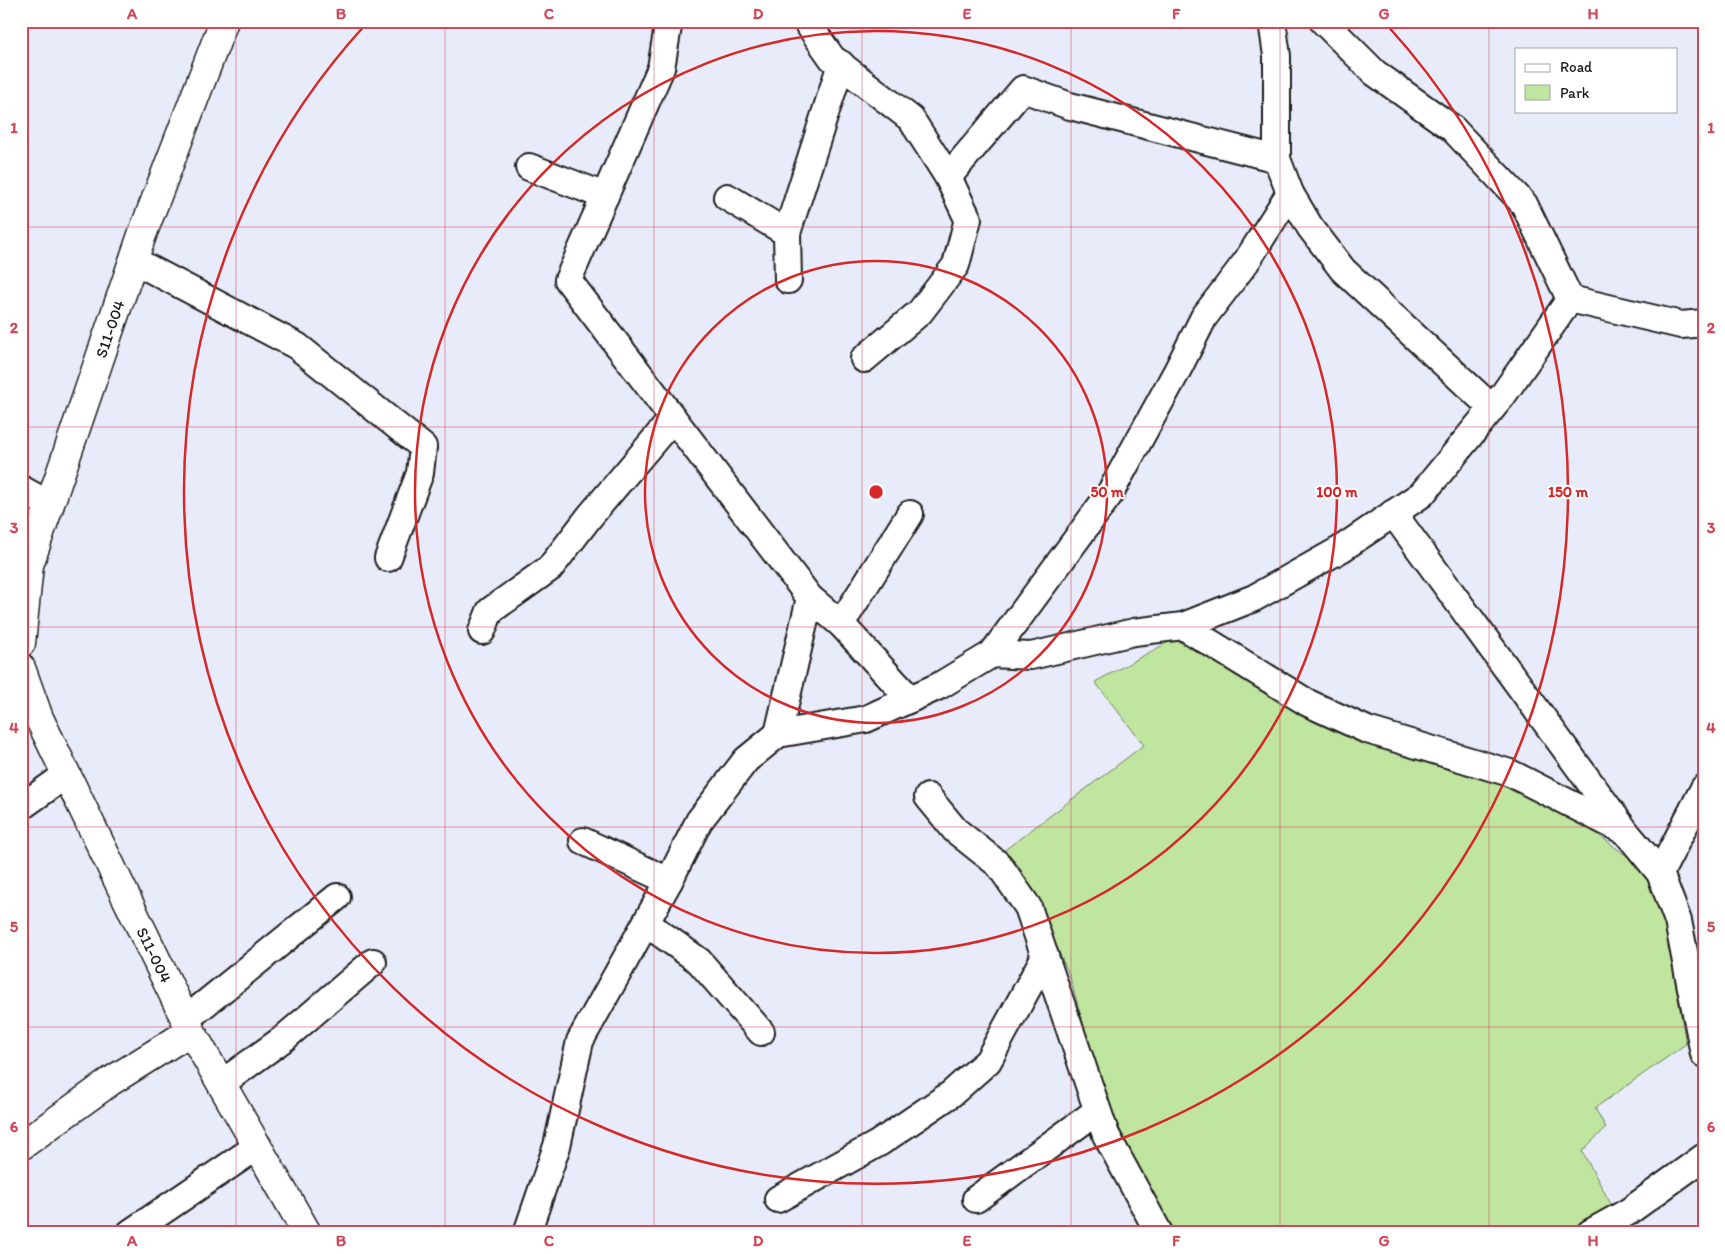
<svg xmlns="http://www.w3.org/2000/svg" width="1725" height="1254" font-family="Itim,sans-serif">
	<rect width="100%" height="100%" fill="#e8ecfa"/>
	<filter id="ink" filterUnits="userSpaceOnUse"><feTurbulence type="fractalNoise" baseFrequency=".02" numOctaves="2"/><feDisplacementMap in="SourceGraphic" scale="10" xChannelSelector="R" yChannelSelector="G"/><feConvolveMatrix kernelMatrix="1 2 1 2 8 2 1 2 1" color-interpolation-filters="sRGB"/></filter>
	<g filter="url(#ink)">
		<path fill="#c0e59f" stroke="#6e805e" d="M1174,639L1339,733L1498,782L1566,811L1627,856L1660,895L1686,1044L1595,1108L1606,1128L1582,1151L1612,1206L1575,1233H1175L1140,1174L1101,1087L1069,974L1019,866L1002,852L1144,745L1095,682Z"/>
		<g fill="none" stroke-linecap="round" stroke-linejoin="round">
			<g stroke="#1c1c1c" stroke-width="30">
				<g id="street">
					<path d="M669,21L661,68L568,280L810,598L778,734"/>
					<path d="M806,21L832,58L911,119L948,177L968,219L956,265L920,312L864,359"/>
					<path d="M1272,21L1277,56V159L1290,193L1310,227L1343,270L1492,408"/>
					<path d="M1323,21L1375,73L1452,128L1524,204L1570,299"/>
					<path d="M529,167L605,196"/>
					<path d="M948,177L1023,89L1070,106L1277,159"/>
					<path d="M727,197L787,233"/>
					<path d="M133,260L297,346L423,447L420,473L388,558"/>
					<path d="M788,280L787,233L841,64"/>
					<path d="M1570,299L1681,325L1704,323"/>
					<path d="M21,489L50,505"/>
					<path d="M1393,513L1626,832L1660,873L1678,921L1704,1054"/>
					<path d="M810,598L841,624L910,699"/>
					<path d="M841,624L910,514"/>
					<path d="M1183,626L1308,703L1367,730L1510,773L1622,830"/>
					<path d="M482,631L490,611L550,568L590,516L673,418"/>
					<path d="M992,654L1109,495L1177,371L1204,317L1246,262L1290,193"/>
					<path d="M928,797L955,830L999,865L1028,907L1106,1135L1159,1233"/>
					<path d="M21,807L66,775"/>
					<path d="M583,841L669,881"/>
					<path d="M1660,873L1704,788"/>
					<path d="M646,923L699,961L761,1032"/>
					<path d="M185,1020L337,897"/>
					<path d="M222,1083L283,1039L373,962"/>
					<path d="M778,1199L879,1143L951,1094L988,1061L1045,956"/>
					<path d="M976,1199L1097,1111"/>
					<path d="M130,1233L258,1146"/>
					<path d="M527,1233L557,1146L580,1041L669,881L699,821L746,760L778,734L866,719L939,686L992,654L1031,656L1134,632L1183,626L1254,598L1341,549L1422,494L1503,395L1570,299"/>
					<path d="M1590,1233L1628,1212L1704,1157"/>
				</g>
			</g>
			<g stroke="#1c1c1c" stroke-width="31">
				<g id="secondary">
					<path d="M21,643L29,565L142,235L224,21"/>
					<path d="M21,668L39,718L191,1031L307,1233"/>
					<path d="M21,1146L111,1081L191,1031"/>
				</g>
			</g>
			<use href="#street" stroke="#fff" stroke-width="26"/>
			<use href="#secondary" stroke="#fff" stroke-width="28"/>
		</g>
	</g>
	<path fill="none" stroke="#d1495b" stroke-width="1" stroke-opacity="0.55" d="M236,21V1233M445,21V1233M654,21V1233M862,21V1233M1071,21V1233M1280,21V1233M1489,21V1233M21,227H1704M21,427H1704M21,627H1704M21,827H1704M21,1027H1704"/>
	<g fill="none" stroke="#d62828" stroke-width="2.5">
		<circle cx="876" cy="492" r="231"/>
		<circle cx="876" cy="492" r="461"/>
		<path d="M1386 24A692 692 0 1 1 366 24"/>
	</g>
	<g text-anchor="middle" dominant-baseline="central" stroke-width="4" stroke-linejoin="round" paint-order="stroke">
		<g font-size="16" fill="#1c1c1c" stroke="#fff">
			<text transform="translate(110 329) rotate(-71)">S11-004</text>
			<text transform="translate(154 955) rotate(64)">S11-004</text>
		</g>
	</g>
	<circle cx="876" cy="492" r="8" fill="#d62828" stroke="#fff" stroke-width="2.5"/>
	<g font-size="15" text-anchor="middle" font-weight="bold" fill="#d62828" stroke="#fff" stroke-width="4" stroke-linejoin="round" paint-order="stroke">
		<text x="1107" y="497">50 m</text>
		<text x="1337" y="497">100 m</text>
		<text x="1568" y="497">150 m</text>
	</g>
	<rect width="1725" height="1254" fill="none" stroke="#fff" stroke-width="55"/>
	<rect x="1515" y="48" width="162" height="65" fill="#ffffff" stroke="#a4a4a4"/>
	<rect x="1525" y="64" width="25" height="8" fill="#ffffff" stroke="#a4a4a4"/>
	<text x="1560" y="72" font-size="15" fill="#1c1c1c">Road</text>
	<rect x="1525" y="85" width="25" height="15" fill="#c0e59f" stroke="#a4a4a4"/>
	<text x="1560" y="98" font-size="15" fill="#1c1c1c">Park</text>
	<rect x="28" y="28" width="1670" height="1198" fill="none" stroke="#d1495b" stroke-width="2"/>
	<g font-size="16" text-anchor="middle" font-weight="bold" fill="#d1495b">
		<text x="132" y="19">A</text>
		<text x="341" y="19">B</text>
		<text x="549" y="19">C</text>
		<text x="758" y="19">D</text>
		<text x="967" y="19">E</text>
		<text x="1176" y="19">F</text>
		<text x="1384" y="19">G</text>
		<text x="1593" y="19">H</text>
		<text x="14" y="133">1</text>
		<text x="1711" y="133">1</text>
		<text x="14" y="333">2</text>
		<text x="1711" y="333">2</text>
		<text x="14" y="533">3</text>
		<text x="1711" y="533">3</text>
		<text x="14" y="733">4</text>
		<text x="1711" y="733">4</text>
		<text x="14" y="932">5</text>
		<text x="1711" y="932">5</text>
		<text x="14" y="1132">6</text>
		<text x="1711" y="1132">6</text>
		<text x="132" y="1246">A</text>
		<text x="341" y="1246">B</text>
		<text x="549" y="1246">C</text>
		<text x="758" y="1246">D</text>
		<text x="967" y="1246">E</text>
		<text x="1176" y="1246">F</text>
		<text x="1384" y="1246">G</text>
		<text x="1593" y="1246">H</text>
	</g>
</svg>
